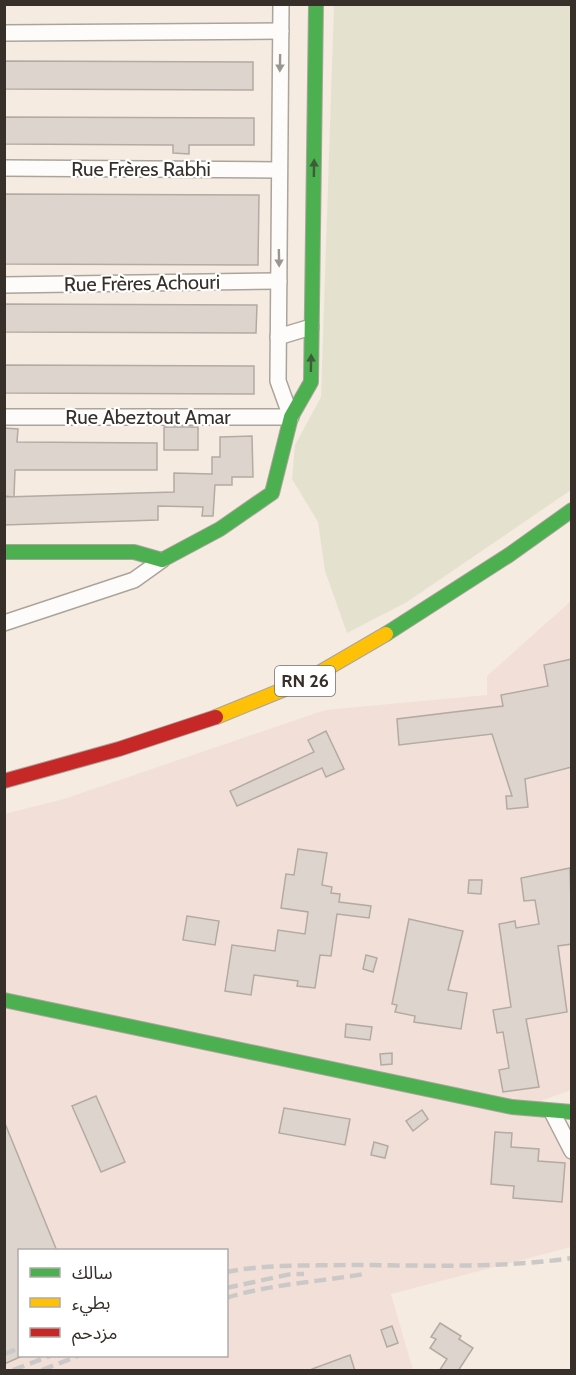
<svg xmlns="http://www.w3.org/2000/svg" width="576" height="1375" font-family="Cabin,'Noto Sans Arabic',sans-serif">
	<rect width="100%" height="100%" fill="#f5ebe1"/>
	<path fill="#f2dfd8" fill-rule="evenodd" d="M571,601V1090L543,1100L571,1161V1247L391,1294L413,1370H5L4,814L64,799L325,710L487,695V676ZM20,1250H226V1356H20Z"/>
	<path fill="#e4e2ce" d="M334,5H572L571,490L407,602L347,633L325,571L318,522L292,479L295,445L321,397Z"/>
	<g fill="#ddd4cd" stroke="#b3aba3" stroke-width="1.5">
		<path d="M4,61L253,62V90L4,89Z"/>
		<path d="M4,117L254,118V145H189V154L173,153V145L4,144Z"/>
		<path d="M4,194L259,195L258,265L4,264Z"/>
		<path d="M4,304L257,305L256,333L4,332Z"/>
		<path d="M4,365L254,366V394L4,393Z"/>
		<rect x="164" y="427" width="34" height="23"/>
		<path d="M4,428L18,429L17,442L157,443V470H15L14,497L4,496Z"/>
		<path d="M252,436L253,477H232V485H215L213,516H202L203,507L158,506V520L4,525V497L174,492V473L212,474V457H220V437Z"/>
		<path d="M572,659V767L525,779L528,807L507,809L506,796H512L492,734L399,745L397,719L503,706L501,695L548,686L544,665Z"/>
		<path d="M326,731L344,769L326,777L322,768L237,806L230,791L314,752L308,740Z"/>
		<path d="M298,849L327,853L322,885L332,887L331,893L340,894L339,902L371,906L369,918L337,914L331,956L320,955L315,988L297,986L298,981L254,975L251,995L225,991L232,945L275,951L278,930L305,934L308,912L281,908L286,874L294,875Z"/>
		<path d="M570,868L572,944L558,946L567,1012L526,1019L539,1087L503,1092L499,1070L509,1068L503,1032L497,1033L493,1010L511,1007L499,924L515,921L516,928L539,924L535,900L524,901L521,878Z"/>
		<path d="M469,880H482L481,894L468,893Z"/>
		<path d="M187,916L219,921L215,945L183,940Z"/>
		<path d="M409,919L463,931L448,990L467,993L461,1029L414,1022L415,1016L395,1012L397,1005L392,1004Z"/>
		<path d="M366,955L377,958L373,972L363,969Z"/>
		<path d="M346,1024L372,1027L370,1040L345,1037Z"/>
		<path d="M392,1053V1064L381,1065L380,1054Z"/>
		<path d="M96,1096L125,1162L101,1172L72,1106Z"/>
		<path d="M284,1108L350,1119L345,1145L279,1133Z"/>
		<path d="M422,1110L428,1119L413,1131L406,1121Z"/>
		<path d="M4,1121L57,1251H20V1357L4,1364Z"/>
		<path d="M495,1132L512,1133L511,1147L539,1149L538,1161L565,1163L562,1202L513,1198L514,1186L491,1184Z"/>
		<path d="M374,1142L388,1146L385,1158L371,1155Z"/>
		<path d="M440,1323L461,1336L459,1339L473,1348L458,1371H439L447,1359L430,1348L436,1339L431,1337Z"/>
		<path d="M392,1326L398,1343L387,1347L381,1330Z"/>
		<path d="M350,1355L355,1371H312V1369Z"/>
	</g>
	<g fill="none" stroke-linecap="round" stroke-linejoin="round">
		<g stroke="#aba49c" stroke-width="18">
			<g id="street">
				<path d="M4,33L281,31"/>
				<path d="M4,168L278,170"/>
				<path d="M4,285L279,281"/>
				<path d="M278,337L311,327"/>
				<path d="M4,417H291L278,381L281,4"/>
				<path d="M4,623L134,580L162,560"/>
				<path d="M552,1112L572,1151"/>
			</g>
		</g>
		<g stroke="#aba49c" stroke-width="16">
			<g id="fast">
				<path d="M4,552H134L162,560L220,529L272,493L291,417L311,382L316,4"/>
				<path d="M386,634L509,555L572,510"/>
				<path d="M4,1000L512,1107L572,1112"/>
			</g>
		</g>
		<g stroke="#aba49c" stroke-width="16">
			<path id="slow" d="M216,717L307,680L386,634"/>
		</g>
		<g stroke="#aba49c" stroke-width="16">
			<path id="jam" d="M4,781L119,749L216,717"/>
		</g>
		<use href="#street" stroke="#fefcfa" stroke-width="15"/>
		<use href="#fast" stroke="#4caf50" stroke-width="14"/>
		<use href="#slow" stroke="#ffc107" stroke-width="14"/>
		<use href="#jam" stroke="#c62828" stroke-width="14"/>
		<g stroke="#cbc9c7" stroke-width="4.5" stroke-dasharray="12 6" stroke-linecap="butt">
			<path d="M226,1272C266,1264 306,1266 346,1265C421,1265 497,1269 572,1258"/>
			<path d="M226,1288L291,1274H304"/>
			<path d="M226,1298C271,1284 318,1282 364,1274"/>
			<path d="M4,1354L20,1348"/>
			<path d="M13,1370L50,1356"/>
			<path d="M42,1370L78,1356"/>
		</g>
	</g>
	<defs><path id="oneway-solid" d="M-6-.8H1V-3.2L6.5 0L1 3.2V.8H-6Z" transform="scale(1.5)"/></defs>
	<g fill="#9a9692">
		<use href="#oneway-solid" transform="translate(280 63) rotate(91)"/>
		<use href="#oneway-solid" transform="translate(279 258) rotate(89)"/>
	</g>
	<g fill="#3e5c37">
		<use href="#oneway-solid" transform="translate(314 168) rotate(-89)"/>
		<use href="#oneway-solid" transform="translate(311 363) rotate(-89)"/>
	</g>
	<g text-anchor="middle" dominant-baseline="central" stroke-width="4.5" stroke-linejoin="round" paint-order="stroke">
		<rect fill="#fff" stroke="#736e6a" stroke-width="1.5" x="275" y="666" width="60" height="30" rx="4.5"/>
		<g font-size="18" font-weight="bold" fill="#37302a">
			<text x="305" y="681">RN 26</text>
		</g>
		<g font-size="20" fill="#37302a" stroke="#fff">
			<text x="141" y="169">Rue Frères Rabhi</text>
			<text transform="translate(142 283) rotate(-1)">Rue Frères Achouri</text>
			<text x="148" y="417">Rue Abeztout Amar</text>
		</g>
	</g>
	<rect width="576" height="1375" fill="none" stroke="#37302a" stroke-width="12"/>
	<rect x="18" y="1249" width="210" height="108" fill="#ffffff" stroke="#afacaa" stroke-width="1.5"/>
	<rect x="30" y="1268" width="30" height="9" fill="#4caf50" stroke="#afacaa" stroke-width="1.5"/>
	<text x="72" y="1279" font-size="18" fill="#37302a">سالك</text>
	<rect x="30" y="1298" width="30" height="9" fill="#ffc107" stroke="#afacaa" stroke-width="1.5"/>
	<text x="72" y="1309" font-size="18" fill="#37302a">بطيء</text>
	<rect x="30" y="1328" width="30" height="9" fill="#c62828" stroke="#afacaa" stroke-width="1.5"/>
	<text x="72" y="1339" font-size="18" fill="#37302a">مزدحم</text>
</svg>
